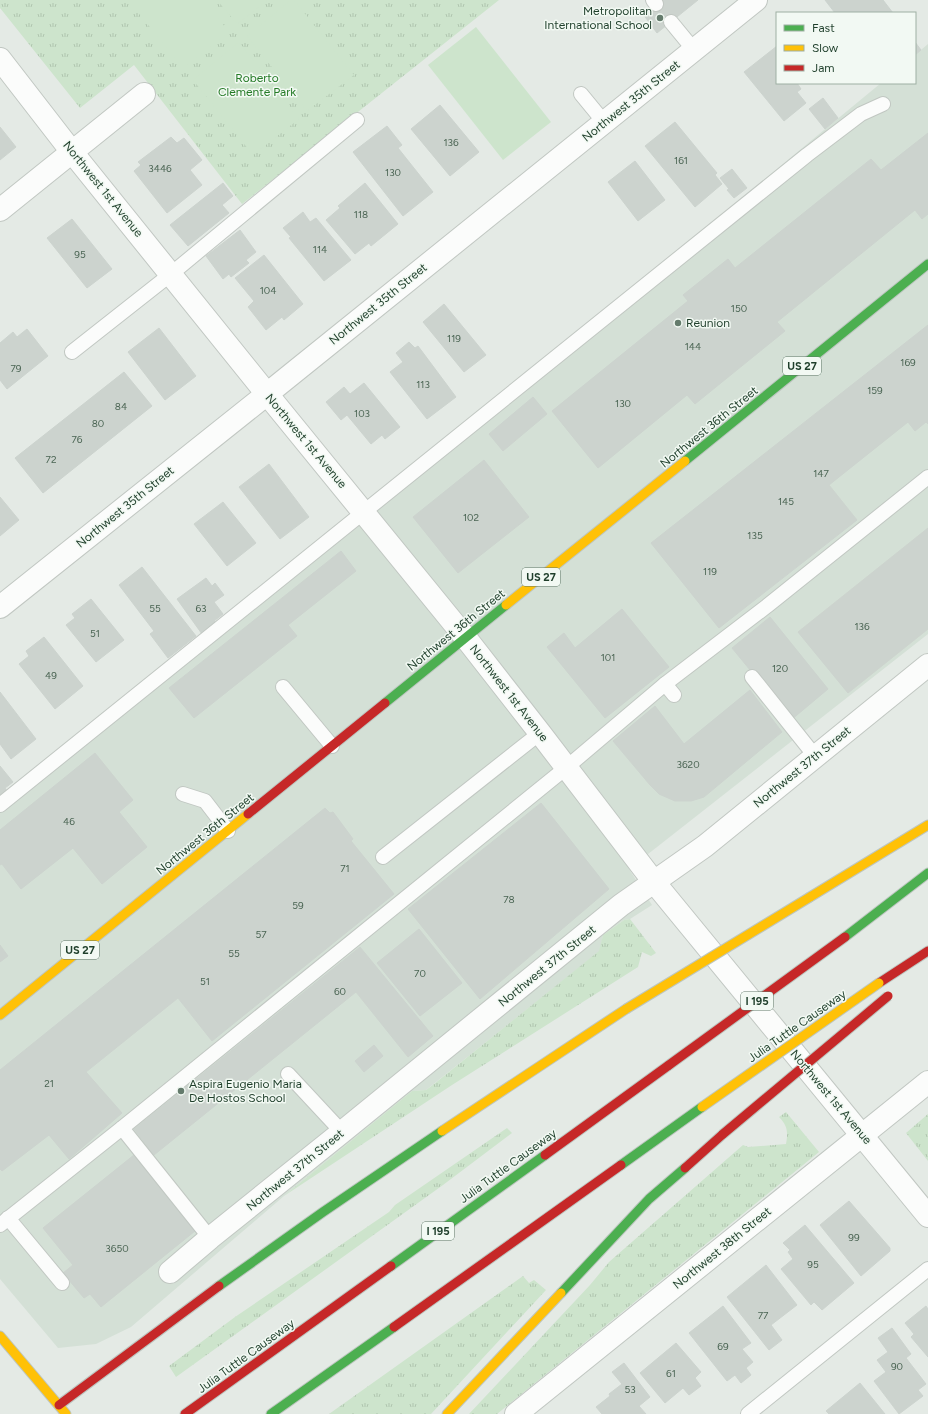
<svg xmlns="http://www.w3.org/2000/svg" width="928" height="1414" font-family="Figtree,sans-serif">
	<defs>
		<pattern id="grass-tufts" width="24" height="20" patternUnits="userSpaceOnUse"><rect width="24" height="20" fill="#cde4cc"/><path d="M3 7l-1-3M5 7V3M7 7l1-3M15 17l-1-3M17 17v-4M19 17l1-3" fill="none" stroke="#b0c5af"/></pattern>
	</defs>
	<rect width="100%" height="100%" fill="#e4eae5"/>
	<path fill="#d4e0d6" d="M928,44V634L629,869L652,905L630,919L624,920L603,935L600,951L426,1090L412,1091L284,1196L131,1327L96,1344L58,1348L0,1279V795L295,562L612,305L881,83H915V55Z"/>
	<g fill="url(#grass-tufts)">
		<path d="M0,0H499L242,204L134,65L80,108L0,8Z"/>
		<path d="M630,919L656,953L651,956L642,952L638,967L452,1085L284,1196L412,1091L426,1090L434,1084L599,951L603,935L624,920Z"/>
		<path d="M786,1112L819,1152L497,1414H469L590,1285L609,1262L743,1145L748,1147L786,1144C788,1133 788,1126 779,1117Z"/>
		<path d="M928,1114V1161L906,1133Z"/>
		<path d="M507,1128L512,1133L443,1185L176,1377L169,1366L235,1317L389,1212L395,1205Z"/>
		<path d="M523,1276L529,1283L534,1280L546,1290L431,1414H329Z"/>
	</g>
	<g fill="#cde4cc">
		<path d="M128,0H204L229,32L183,68Z"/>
		<path d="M217,0H268L237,24Z"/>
		<path d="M291,0H294L354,75L307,111L247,36Z"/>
		<path d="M476,27L551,122L503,160L428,65Z"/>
		<path d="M239,42L299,119L253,155L193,80Z"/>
	</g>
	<g fill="#ccd3ce" stroke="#ccd3ce">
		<path d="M661,0H698L657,33L643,14Z"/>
		<path d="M825,0H883L893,13H835Z"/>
		<path d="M915,42L921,50L915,55Z"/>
		<path d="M777,46V83H797L801,89L797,92L806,103L784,121L744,72Z"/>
		<path d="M823,98L838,118L825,129L809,109Z"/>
		<path d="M440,105L479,152L450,176L411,129Z"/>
		<path d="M675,122L717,173L715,175L722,184L695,207L645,146Z"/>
		<path d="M387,126L402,145L398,148L433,192L403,216L353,152Z"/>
		<path d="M0,127L16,147L0,160Z"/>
		<path d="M928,133V214L922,219L915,210L777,322L785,331L695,404L687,395L598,468L552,411L688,301L683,295L728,259L735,268L871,159L881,170Z"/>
		<path d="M171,137L177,143L184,138L202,160L190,170L202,185L167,213L134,171L141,165L138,162Z"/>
		<path d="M635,161L665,200L638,221L608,182Z"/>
		<path d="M732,169L747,188L734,198L727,190L729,189L720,178Z"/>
		<path d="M223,183L233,196L222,205L229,213L188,246L170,225Z"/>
		<path d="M365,183L398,224L371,246L369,243L355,254L326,220L340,208L338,206Z"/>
		<path d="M303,212L310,222L316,218L351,260L324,281L289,238L291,237L283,228Z"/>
		<path d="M72,219L112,269L87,288L47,238Z"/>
		<path d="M240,230L256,252L246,260L249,263L231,277L229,274L223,279L206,256Z"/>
		<path d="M264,255L303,304L284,320L282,317L266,330L248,307L254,301L235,278Z"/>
		<path d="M444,304L486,355L464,372L423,322Z"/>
		<path d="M928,325V424L926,422L915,431L908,422L829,485L857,520L719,628L651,543Z"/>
		<path d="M159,328L196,376L165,400L128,352Z"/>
		<path d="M27,329L48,356L7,389L0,380V343L13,332L17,337Z"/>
		<path d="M409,342L415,348L418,346L456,397L427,419L390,372L403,362L396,353Z"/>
		<path d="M124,372L152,406L43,493L15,458Z"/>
		<path d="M364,383L400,427L385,439L382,435L371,444L347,415L341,420L326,402L344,387L350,394Z"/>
		<path d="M533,397L547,414L503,451L489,434Z"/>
		<path d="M484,460L529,517L458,573L413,517Z"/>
		<path d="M269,464L309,517L280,539L239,487Z"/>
		<path d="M0,497L19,520L0,536Z"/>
		<path d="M223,502L256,543L227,566L194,524Z"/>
		<path d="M928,528V629L848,693L798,632Z"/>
		<path d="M341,551L356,571L288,625L297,636L194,718L169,688Z"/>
		<path d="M142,567L196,636L168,658L150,634L154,631L119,585Z"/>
		<path d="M206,578L212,586L215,583L224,595L214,602L223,614L214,621L216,623L202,634L177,599Z"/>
		<path d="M91,599L124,640L96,662L66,625L75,618L72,614Z"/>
		<path d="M622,609L669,667L605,718L547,647L564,633L575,648Z"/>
		<path d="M770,617L828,689L791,720L732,648Z"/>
		<path d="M44,637L83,686L55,709L19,664L29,656L26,651Z"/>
		<path d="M750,690L782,732L704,797L691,801H675L659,794L650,785L613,741L655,706L684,744Z"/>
		<path d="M0,692L36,739L11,759L0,744Z"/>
		<path d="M95,753L133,800L119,812L147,847L102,884L73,848L21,889L2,864L0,865V830Z"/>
		<path d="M0,766L13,782L5,788L7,791L0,797Z"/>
		<path d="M541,803L609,889L480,999L408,909Z"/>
		<path d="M325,808L330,813L333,812L353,839L351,841L394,894L212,1041L178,998L86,1072L122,1113L69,1159L49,1135L2,1171L0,1169V1070Z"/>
		<path d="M419,929L462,983L420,1016L377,963Z"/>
		<path d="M0,945L8,956L0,962Z"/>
		<path d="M360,947L433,1036L408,1057L356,992L154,1155L134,1129Z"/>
		<path d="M374,1045L383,1056L364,1072L355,1061Z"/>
		<path d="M134,1155L195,1231L101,1307L90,1294L84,1298L63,1273L73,1265L43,1228Z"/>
		<path d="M849,1201L890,1248V1251L861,1276L820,1225Z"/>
		<path d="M805,1225L854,1283L822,1310L814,1302L811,1305L781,1269L793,1259L788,1252L790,1250L783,1243Z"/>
		<path d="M766,1265L797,1305L771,1325L782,1340L769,1350L727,1297Z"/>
		<path d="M723,1306L751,1343L742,1349L753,1362L746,1368L751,1375L741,1383L735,1375L727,1381L689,1333Z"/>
		<path d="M926,1306L928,1309V1357L911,1337L914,1334L905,1323Z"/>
		<path d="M892,1328L911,1354L906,1358L926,1384L918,1390L923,1396L899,1414L874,1381L886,1372L877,1360L888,1352L878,1338Z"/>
		<path d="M676,1343L701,1372L695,1378L701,1386L689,1395L683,1388L665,1403L640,1373Z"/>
		<path d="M624,1363L650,1397L639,1406L646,1414H602L596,1407L610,1396L609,1394L622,1384L612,1372Z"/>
		<path d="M860,1383L885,1414H829L826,1411Z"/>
	</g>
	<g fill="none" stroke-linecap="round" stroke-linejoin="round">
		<g stroke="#c1c7c2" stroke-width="16">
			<g id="lane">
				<path d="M653,0L656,4"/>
				<path d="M671,22L694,50"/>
				<path d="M581,94L604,122"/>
				<path d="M72,352L171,274L357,120"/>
				<path d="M752,677L815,756"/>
				<path d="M665,684L767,606L928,477"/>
				<path d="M283,687L332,746"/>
				<path d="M183,794L205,801L228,831"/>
				<path d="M0,805L807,155L861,114L883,104"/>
				<path d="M383,857L540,733"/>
				<path d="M288,1074L342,1132"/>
				<path d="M122,1128L210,1238"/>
				<path d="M8,1218L62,1283"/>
				<path d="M0,1225L122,1128L567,767L665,684L674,695"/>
				<path d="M748,1414L928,1269"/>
			</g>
		</g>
		<g stroke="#c1c7c2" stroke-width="24">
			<g id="street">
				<path d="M0,59L72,152L267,394L465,637L540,733L654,882L928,1216"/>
				<path d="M0,210L144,94"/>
				<path d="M0,607L267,394L756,0"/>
				<path d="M170,1272L210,1238L342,1132L621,905L705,846L928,665"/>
				<path d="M516,1414L928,1082"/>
			</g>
		</g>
		<g stroke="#bdc6c0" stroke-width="11">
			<g id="fast">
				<path d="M685,461L928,264"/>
				<path d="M385,703L506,605"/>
				<path d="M845,937L928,873"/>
				<path d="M621,1165L702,1107"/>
				<path d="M391,1266L545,1155"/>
				<path d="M219,1286L323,1212L442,1131"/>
				<path d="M561,1293L649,1199L685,1168"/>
				<path d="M271,1414L394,1327"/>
			</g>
		</g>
		<g stroke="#bdc6c0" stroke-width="11">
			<g id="slow">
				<path d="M506,605L685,461"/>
				<path d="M810,897L928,825"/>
				<path d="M0,1015L248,814"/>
				<path d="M442,1131L626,1009"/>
				<path d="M0,1336L66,1414"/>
				<path d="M447,1414L561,1293"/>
			</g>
		</g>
		<g stroke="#bdc6c0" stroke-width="11">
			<g id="jam">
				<path d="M248,814L385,703"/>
				<path d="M879,983L928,951"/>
				<path d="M545,1155L669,1065"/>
				<path d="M685,1168L723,1134"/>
				<path d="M394,1327L621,1165"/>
				<path d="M59,1405L219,1286"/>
				<path d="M185,1414L391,1266"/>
			</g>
		</g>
		<use href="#lane" stroke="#fbfcfb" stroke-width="14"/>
		<use href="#street" stroke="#fbfcfb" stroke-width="22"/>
		<use href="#fast" stroke="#4caf50" stroke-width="9"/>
		<use href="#slow" stroke="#ffc107" stroke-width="9"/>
		<use href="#jam" stroke="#c62828" stroke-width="9"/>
		<g stroke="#bcc6bf" stroke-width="11" stroke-linecap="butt">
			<g id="slow-bridge">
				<path d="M626,1009L810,897"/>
				<path d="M702,1107L879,983"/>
			</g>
		</g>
		<g stroke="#bcc6bf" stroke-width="11" stroke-linecap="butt">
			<g id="jam-bridge">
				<path d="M669,1065L845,937"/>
				<path d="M723,1134L888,996"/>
			</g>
		</g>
		<use href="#slow-bridge" stroke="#ffc107" stroke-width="9"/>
		<use href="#jam-bridge" stroke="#c62828" stroke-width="9"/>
	</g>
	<g fill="#647b6c" stroke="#f2f9f3" stroke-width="1.5">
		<circle cx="660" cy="18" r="4"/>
		<circle cx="678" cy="323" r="4"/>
		<circle cx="181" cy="1091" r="4"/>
	</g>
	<g text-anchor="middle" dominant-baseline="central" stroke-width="3" stroke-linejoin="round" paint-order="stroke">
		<g font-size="10" fill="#4b6554">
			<text x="451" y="142">136</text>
			<text x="681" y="160">161</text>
			<text x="160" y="168">3446</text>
			<text x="393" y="172">130</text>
			<text x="361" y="214">118</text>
			<text x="320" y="249">114</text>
			<text x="80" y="254">95</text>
			<text x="268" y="290">104</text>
			<text x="739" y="308">150</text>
			<text x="454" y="338">119</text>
			<text x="693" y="346">144</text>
			<text x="908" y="362">169</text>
			<text x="16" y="368">79</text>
			<text x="423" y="384">113</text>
			<text x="875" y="390">159</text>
			<text x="623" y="403">130</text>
			<text x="121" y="406">84</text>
			<text x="362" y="413">103</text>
			<text x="98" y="423">80</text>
			<text x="77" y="439">76</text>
			<text x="51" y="459">72</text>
			<text x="821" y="473">147</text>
			<text x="786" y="501">145</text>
			<text x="471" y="517">102</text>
			<text x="755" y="535">135</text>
			<text x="710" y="571">119</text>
			<text x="155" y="608">55</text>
			<text x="201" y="608">63</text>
			<text x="862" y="626">136</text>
			<text x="95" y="633">51</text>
			<text x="608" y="657">101</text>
			<text x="780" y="668">120</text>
			<text x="51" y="675">49</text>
			<text x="688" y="764">3620</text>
			<text x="69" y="821">46</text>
			<text x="345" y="868">71</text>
			<text x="509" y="899">78</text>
			<text x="298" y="905">59</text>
			<text x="261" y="934">57</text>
			<text x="234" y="953">55</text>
			<text x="420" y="973">70</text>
			<text x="205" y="981">51</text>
			<text x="340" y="991">60</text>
			<text x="49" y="1083">21</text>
			<text x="854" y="1237">99</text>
			<text x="117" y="1248">3650</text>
			<text x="813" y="1264">95</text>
			<text x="763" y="1315">77</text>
			<text x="723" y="1346">69</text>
			<text x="897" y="1366">90</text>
			<text x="671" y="1373">61</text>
			<text x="630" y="1389">53</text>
		</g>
		<g fill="#f2f9f3" stroke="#5e7767" stroke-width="1">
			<rect x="783" y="357" width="38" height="18" rx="3"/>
			<rect x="522" y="568" width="38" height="18" rx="3"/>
			<rect x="61" y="941" width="38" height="18" rx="3"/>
			<rect x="741" y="992" width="32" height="18" rx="3"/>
			<rect x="422" y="1222" width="32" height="18" rx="3"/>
		</g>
		<g font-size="11" font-weight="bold" fill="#1f3f2b">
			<text x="802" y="366">US 27</text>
			<text x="541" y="577">US 27</text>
			<text x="80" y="950">US 27</text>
			<text x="757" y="1001">I 195</text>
			<text x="438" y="1231">I 195</text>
		</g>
		<g font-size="12" fill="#1f3f2b" stroke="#f2f9f3" text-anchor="start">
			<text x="652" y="11" text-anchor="end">Metropolitan<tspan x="652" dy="14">International School</tspan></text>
			<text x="686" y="323">Reunion</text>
			<text x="189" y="1084">Aspira Eugenio Maria<tspan x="189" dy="14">De Hostos School</tspan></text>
		</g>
		<g font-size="12" fill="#257b27" stroke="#f2f9f3">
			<text x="257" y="78">Roberto<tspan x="257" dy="14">Clemente Park</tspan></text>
		</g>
		<g font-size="12" fill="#1f3f2b" stroke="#f2f9f3">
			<text transform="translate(631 101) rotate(-39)">Northwest 35th Street</text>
			<text transform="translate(103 189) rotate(51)">Northwest 1st Avenue</text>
			<text transform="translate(378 304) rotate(-39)">Northwest 35th Street</text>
			<text transform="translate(709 427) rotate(-39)">Northwest 36th Street</text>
			<text transform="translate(306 441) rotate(50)">Northwest 1st Avenue</text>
			<text transform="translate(125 507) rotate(-39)">Northwest 35th Street</text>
			<text transform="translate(456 630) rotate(-39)">Northwest 36th Street</text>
			<text transform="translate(509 693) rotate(52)">Northwest 1st Avenue</text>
			<text transform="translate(802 767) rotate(-39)">Northwest 37th Street</text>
			<text transform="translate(205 834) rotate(-39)">Northwest 36th Street</text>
			<text transform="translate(547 966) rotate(-39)">Northwest 37th Street</text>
			<text transform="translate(797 1026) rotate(-35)">Julia Tuttle Causeway</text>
			<text transform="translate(831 1097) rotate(50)">Northwest 1st Avenue</text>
			<text transform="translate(508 1166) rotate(-36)">Julia Tuttle Causeway</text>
			<text transform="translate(295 1170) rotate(-39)">Northwest 37th Street</text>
			<text transform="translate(722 1248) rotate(-39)">Northwest 38th Street</text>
			<text transform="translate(246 1356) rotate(-36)">Julia Tuttle Causeway</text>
		</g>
	</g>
	<rect x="776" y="12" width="140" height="72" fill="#f2f9f3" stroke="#9eafa3"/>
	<rect x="784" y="25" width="20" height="6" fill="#4caf50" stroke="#9eafa3"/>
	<text x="812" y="32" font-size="12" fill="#1f3f2b">Fast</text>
	<rect x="784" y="45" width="20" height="6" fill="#ffc107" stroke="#9eafa3"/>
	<text x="812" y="52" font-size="12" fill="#1f3f2b">Slow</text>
	<rect x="784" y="65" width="20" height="6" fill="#c62828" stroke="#9eafa3"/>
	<text x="812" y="72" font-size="12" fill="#1f3f2b">Jam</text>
</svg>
